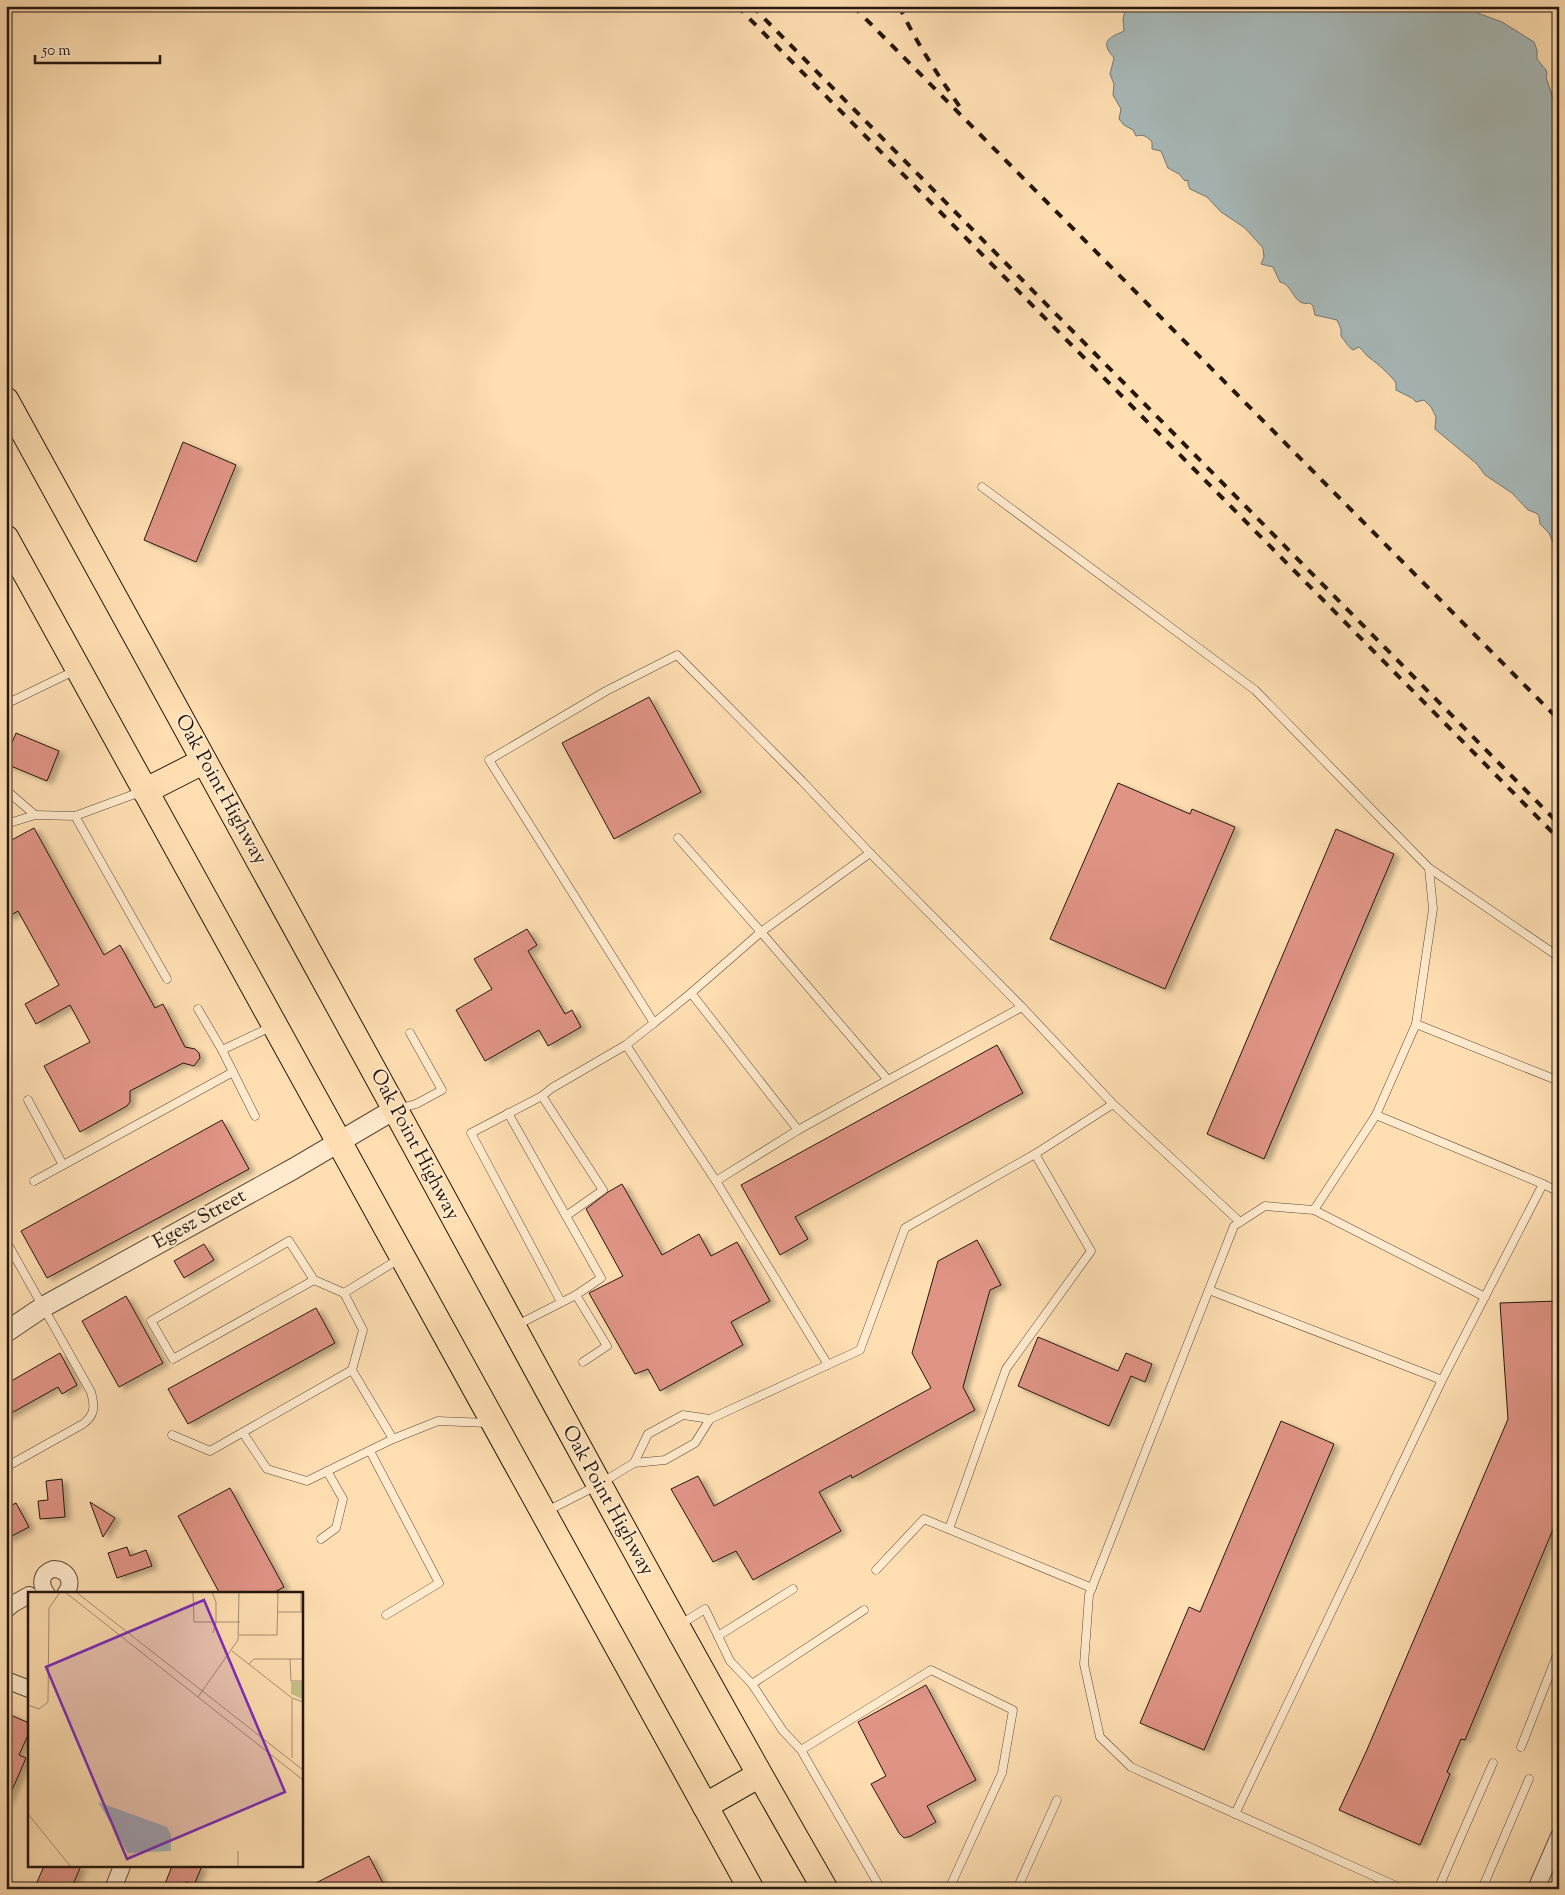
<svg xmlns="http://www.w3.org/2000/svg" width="1565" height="1895" font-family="'Sorts Mill Goudy',serif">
	<defs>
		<filter id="shadow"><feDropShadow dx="5.5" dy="3" stdDeviation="2.5" flood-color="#0004"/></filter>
	</defs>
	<rect width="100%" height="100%" fill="#ffdfb2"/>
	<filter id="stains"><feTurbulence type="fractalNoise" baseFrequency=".004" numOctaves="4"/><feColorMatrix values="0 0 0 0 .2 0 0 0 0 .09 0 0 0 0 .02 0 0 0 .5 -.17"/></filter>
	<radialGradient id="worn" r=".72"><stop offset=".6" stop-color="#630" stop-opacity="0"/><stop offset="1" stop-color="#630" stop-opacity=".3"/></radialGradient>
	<path fill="#a7b9b9" stroke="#737875" d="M1126,6H1471L1475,12L1502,22L1534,42L1537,50V59L1546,70L1547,74L1546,77L1556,108L1555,112L1558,125L1554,132L1559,153V549L1554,545L1549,533L1540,524L1539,516L1536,513L1528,510L1512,493L1485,475L1477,464L1435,429L1436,417L1431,407L1424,400L1416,402L1412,398L1396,390V383L1394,380C1387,372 1378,364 1370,358C1366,356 1363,350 1359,347L1353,350C1348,347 1345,341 1341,336V329L1337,320L1315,315L1313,306L1310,303C1293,307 1294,285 1280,282L1273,267L1261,264L1264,257L1263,248L1245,228L1221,212L1207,197L1190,189L1188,184V180L1185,181L1179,174L1168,168L1161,151L1152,149V142C1146,136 1144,134 1136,136L1133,130L1124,125L1119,119L1121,109L1113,95L1114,84L1110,74L1114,58C1112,55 1108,51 1107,47C1104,38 1118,34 1124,31L1123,19Z"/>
	<g fill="#e09486" stroke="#24170e" filter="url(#shadow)">
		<path d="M183,442L236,465L196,562L144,540Z"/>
		<path d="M649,697L701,792L614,839L562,743Z"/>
		<path d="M16,733L59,751L47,781L6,764V757Z"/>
		<path d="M1118,783L1190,814L1192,809L1235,827L1165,989L1050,939Z"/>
		<path d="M34,828L104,955L120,945L155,1008L163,1004L185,1047L195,1049L199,1053L200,1058L194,1066L183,1063L130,1091V1102L127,1106L80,1132L44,1066L90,1042L70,1005L36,1024L25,1004L59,985L18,911L6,918V843Z"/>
		<path d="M1336,829L1394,854L1264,1159L1207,1134Z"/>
		<path d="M527,929L537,945L528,951L565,1014L572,1010L581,1027L548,1046L539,1030L485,1061L456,1010L492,989L474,959Z"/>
		<path d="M997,1045L1023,1093L795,1217L808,1239L780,1255L741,1185Z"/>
		<path d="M222,1120L249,1169L47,1278L21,1231Z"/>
		<path d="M622,1184L662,1255L699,1234L711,1256L737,1242L770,1301L731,1322L743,1345L660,1391L648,1369L635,1374L589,1293L623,1276L586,1209L608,1192Z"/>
		<path d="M977,1240L1001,1285L990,1290L963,1387L975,1410L852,1478L851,1475L819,1492L841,1531L753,1580L736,1551L713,1562L671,1489L698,1476L714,1506L931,1388L912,1353L938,1261Z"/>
		<path d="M204,1244L214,1260L184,1278L174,1261Z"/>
		<path d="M126,1296L163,1363L119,1387L82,1321Z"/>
		<path d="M1559,1301V1515L1465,1740L1461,1739L1447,1772L1450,1774L1420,1845L1339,1810L1366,1752L1508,1419L1500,1303Z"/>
		<path d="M316,1308L335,1343L188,1424L168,1389Z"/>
		<path d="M1038,1337L1118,1371L1126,1353L1152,1364L1145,1382L1131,1376L1109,1426L1018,1386Z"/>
		<path d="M60,1353L77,1385L62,1394L58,1387L6,1416V1384Z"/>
		<path d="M1281,1421L1334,1444L1204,1750L1140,1723L1189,1607L1200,1612Z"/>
		<path d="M62,1479L65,1517L40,1519L38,1501L48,1500L46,1481Z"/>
		<path d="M230,1488L284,1587L271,1594H220L178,1516Z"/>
		<path d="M90,1502L115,1518L103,1537Z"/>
		<path d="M16,1503L29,1527L6,1539V1508Z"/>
		<path d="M127,1547L130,1556L146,1550L152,1566L117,1578L108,1553Z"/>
		<path d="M926,1685L976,1780L927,1806L936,1822L911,1836L904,1838L899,1833L871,1784L886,1776L858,1722Z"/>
		<path d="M6,1713L29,1723V1733L19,1755L26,1758L6,1804Z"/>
		<path d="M369,1856L386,1889H304Z"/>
		<path d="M44,1866H81L71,1889H34Z"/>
		<path d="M172,1866H202L194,1885L186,1882L183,1889H163Z"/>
	</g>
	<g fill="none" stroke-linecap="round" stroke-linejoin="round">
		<g stroke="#5b4937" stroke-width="9">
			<g id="service">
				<path d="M982,487L1255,690L1429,868L1433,909L1416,1024L1376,1115L1314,1210L1265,1206L1234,1226L1089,1595L1084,1664L1100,1737L1131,1767L1403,1889"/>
				<path d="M6,702L8,703L74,671"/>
				<path d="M6,790L35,815"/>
				<path d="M75,816L167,979"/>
				<path d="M6,824L35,815L75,816L143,791"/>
				<path d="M678,838L761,932L691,993"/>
				<path d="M870,853L761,932L888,1080L1022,1007"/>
				<path d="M1429,868L1559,957"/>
				<path d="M198,1009L222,1050L255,1116"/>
				<path d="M654,1023L691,993L798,1130L716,1181"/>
				<path d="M1416,1024L1559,1081"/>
				<path d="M626,1045L716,1181L828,1365"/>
				<path d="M222,1050L273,1026"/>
				<path d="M542,1096L552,1088L626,1045L654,1023L489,760L606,691L677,655L802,781L870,853L1022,1007L1113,1104L1240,1222"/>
				<path d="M28,1100L63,1165"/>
				<path d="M397,1109L416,1104L442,1090L410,1033"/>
				<path d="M508,1113L601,1278L576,1295"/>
				<path d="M798,1130L888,1080"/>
				<path d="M34,1181L233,1072"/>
				<path d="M1543,1184L1559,1192"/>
				<path d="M1314,1210L1485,1297"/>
				<path d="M6,1241L91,1392C95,1407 95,1415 83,1424L6,1467"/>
				<path d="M314,1280L173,1359L151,1321L289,1241L314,1280L344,1293L399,1259"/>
				<path d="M1209,1290L1442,1380"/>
				<path d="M344,1293L363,1330L352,1370L393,1439L438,1421L488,1423"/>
				<path d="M561,1302L471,1133L542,1096L603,1190L566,1216"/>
				<path d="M517,1325L576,1295L607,1346L583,1362"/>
				<path d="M243,1433L267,1469L307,1481L393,1439"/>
				<path d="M172,1435L210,1451L352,1370"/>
				<path d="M370,1451L439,1583L386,1615"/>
				<path d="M634,1463L648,1434L683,1415L710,1419"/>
				<path d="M547,1511L598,1485L634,1463L665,1460L695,1443L710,1419L860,1350L905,1228L1035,1154L1113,1104"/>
				<path d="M949,1529L1006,1369L1091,1251L1035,1154"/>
				<path d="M321,1539L336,1528L343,1499L327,1471"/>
				<path d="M876,1570L924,1519L1092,1588"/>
				<path d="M681,1624L705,1609L718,1636L793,1589"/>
				<path d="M718,1636L730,1661L752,1684L864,1610"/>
				<path d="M752,1684L783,1731L801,1750L881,1889"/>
				<path d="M1521,1747L1559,1650"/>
				<path d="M801,1750L931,1670L1013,1710L1002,1773L949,1889"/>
				<path d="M1235,1814L1442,1380L1543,1184L1376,1115"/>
				<path d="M1017,1889L1057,1800"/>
				<path d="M1438,1889L1493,1763"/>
				<path d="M1482,1889L1529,1779"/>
			</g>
		</g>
		<g stroke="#5b4937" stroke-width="18">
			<g id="minor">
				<path d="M47,1594C39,1584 41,1573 53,1569C67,1569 75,1582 65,1594"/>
				<path d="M6,1610L13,1604L29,1595"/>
				<path d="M6,1680L29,1689"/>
				<path d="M113,1889L122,1866"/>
				<path d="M1536,1889L1559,1836"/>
			</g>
		</g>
		<g stroke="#5b4937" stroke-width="22">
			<path id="tertiary" d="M6,1332L43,1307L293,1169L395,1109"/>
		</g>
		<g stroke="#24170e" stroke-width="27">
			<g id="primary">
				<path d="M6,400C136,637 267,873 396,1111C538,1371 677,1632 825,1889"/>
				<path d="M6,538L751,1889"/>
				<path d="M145,791L204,761"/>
				<path d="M705,1806L759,1775"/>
			</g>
		</g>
		<use href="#service" stroke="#ffeacd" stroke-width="8"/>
		<use href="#minor" stroke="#ffeacd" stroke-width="16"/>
		<use href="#tertiary" stroke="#ffeacd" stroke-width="20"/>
		<use href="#primary" stroke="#ffdfb2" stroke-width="25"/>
		<g stroke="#24170e" stroke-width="4" stroke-dasharray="9 9" stroke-linecap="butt">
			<path d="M737,6L1559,839"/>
			<path d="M752,6L1559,824"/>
			<path d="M853,6L1559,720"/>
			<path d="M899,6C916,42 937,74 960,107"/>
		</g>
	</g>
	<g text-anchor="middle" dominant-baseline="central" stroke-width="4" stroke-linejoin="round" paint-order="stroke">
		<g font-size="20" fill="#24170e" stroke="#ffeacd">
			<text transform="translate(220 790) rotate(61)">Oak Point Highway</text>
			<text transform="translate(414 1145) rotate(62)">Oak Point Highway</text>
			<text transform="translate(200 1220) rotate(-29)">Egesz Street</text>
			<text transform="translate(607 1501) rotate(61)">Oak Point Highway</text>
		</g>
	</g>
	<g transform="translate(28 1592)">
		<rect width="275" height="275" fill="#ffdfb2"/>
		<path d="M263,90H275V107L263,102Z" fill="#c4c189"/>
		<path d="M70,210L139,235L143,243V259L100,261Z" fill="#a7b9b9"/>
		<path fill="none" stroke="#a78f70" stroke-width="1" d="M37,0L275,188M48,0L275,178M165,0L166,30H212M184,0L188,10V30L185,41M250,20H275M273,20V0M211,43H249L250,0M204,59L264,106L275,110M262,67L263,89H275M221,72L226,67H275M170,105L210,48L211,0M0,113L11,117L20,110L21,16L32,0M264,166V107M0,222L43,275M210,259V275"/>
		<path fill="#7b2cbf" fill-opacity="0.15" stroke="#7b2cbf" stroke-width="2.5" d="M176,8L257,200L99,267L18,75Z"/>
		<rect width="275" height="275" fill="none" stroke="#24170e" stroke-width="2.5"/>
	</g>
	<rect width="1565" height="1895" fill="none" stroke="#ffdfb2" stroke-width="25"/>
	<rect x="8" y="8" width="1550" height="1880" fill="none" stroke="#24170e" stroke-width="2.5"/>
	<rect x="12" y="12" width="1540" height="1870" fill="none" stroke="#24170e"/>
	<path d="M35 55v8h125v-8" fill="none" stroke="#24170e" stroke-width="2.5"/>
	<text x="42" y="55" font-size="15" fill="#24170e" stroke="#ffeacd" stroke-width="4" paint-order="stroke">50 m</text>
	<rect width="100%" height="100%" filter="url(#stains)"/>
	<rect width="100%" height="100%" fill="url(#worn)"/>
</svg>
